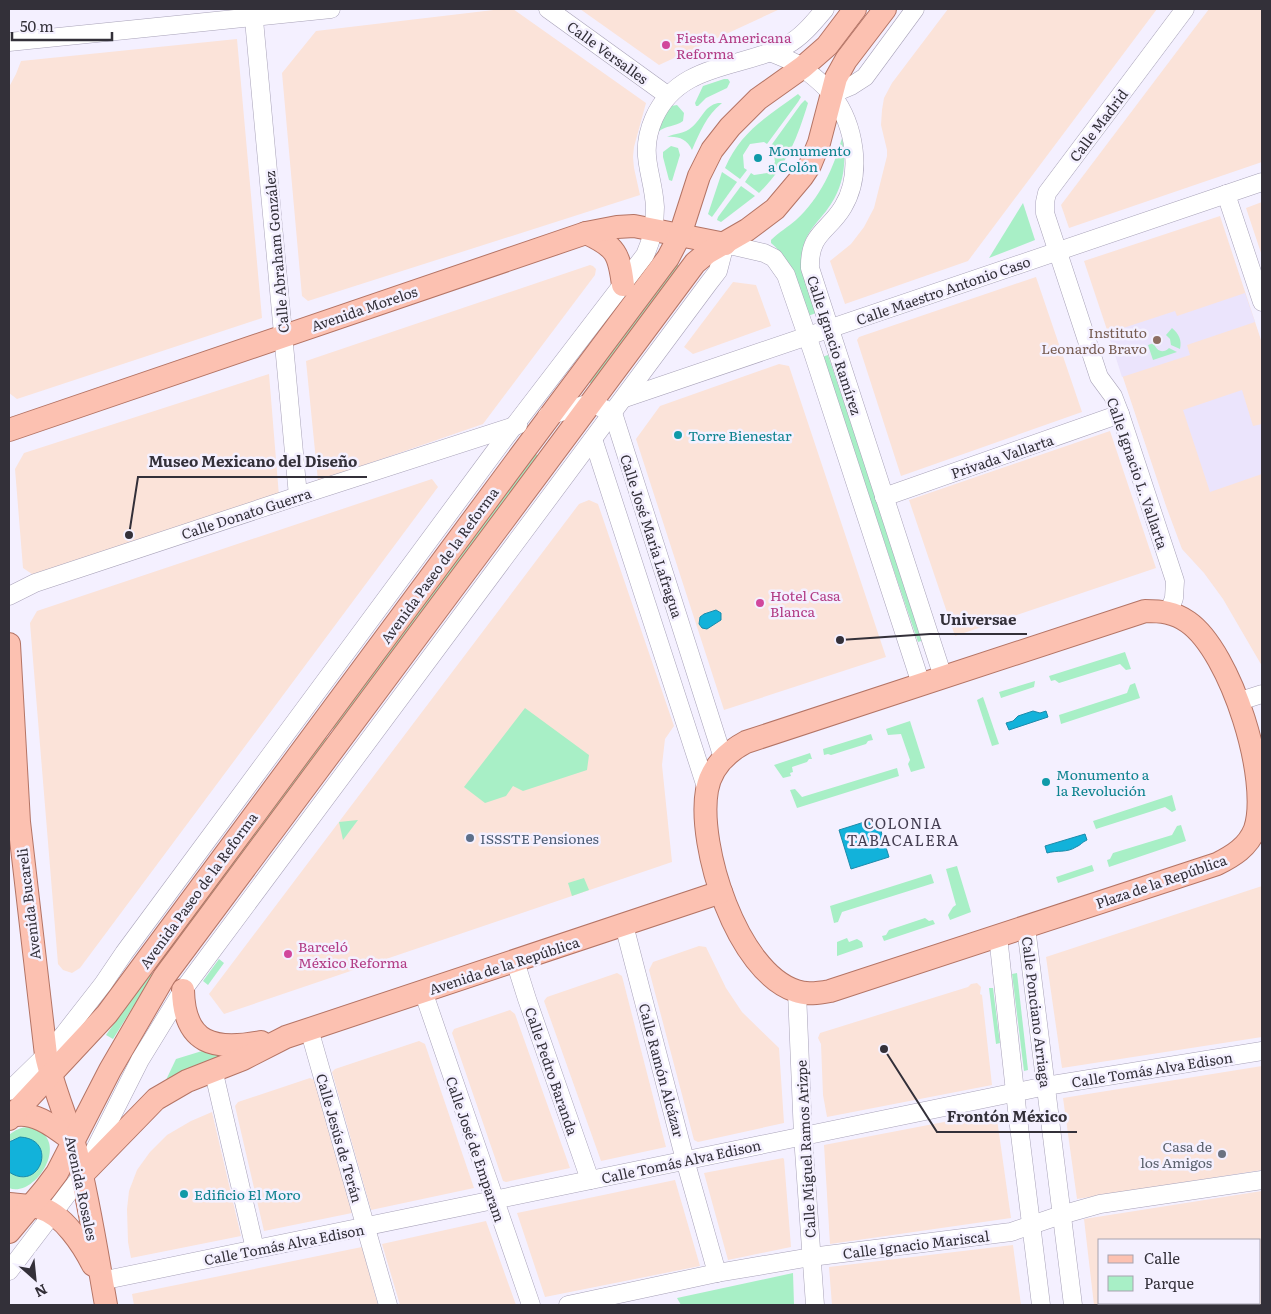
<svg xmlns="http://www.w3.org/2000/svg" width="1271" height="1314" font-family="Literata,serif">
	<rect width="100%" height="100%" fill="#f4f0ff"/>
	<g fill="#fbe3d9" fill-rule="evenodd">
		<path d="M502,9H513L646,103L634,147L633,157L634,168L640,195L308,301L302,296L282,73L316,31Z"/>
		<path d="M580,9H780L659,65Z"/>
		<path d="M948,9H1157L968,261L845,304L830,261L851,244L864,227L874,208L887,156V150L881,125L882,110L884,98L892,83Z"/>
		<path d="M1209,9H1262V162L1069,228L1061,205Z"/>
		<path d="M237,39L262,318L17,399L9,393V87L16,74L21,61Z"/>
		<path d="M1262,202V256L1246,208Z"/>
		<path d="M1220,216L1262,343V666L1223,599L1204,573L1182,549L1166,506L1084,261Z"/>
		<path d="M590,265L593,266L596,269L595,275L483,424L318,481L306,361Z"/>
		<path d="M1036,277L1082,412L901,476L857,340L859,337Z"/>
		<path d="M733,282L756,285L771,326L693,354L684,347Z"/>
		<path d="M779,364L789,366L886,657L724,710L636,439L660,406Z"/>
		<path d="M269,374L279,496L35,576L23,568L15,469L24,453Z"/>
		<path d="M1110,431L1156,568L955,636L909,500Z"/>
		<path d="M432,479L438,487L80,968L72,973L63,970L58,964L30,623L37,611Z"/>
		<path d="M589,500L598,504L674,726L665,739L662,765L672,862L224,1014L209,994L579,504Z"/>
		<path d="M1262,886V1037L1062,1068L1046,957Z"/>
		<path d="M699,946L706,947L726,988L742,1012L779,1048L784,1123L698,1142L694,1140L649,970L653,962Z"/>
		<path d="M617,973L622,976L666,1147L601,1161L544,1001L547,997Z"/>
		<path d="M977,983L981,987L980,994L982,995L992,1085L827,1117L823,1095L821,1044L818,1038L820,1033L968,987L971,984Z"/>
		<path d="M510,1010L515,1014L570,1168L506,1182L503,1181L452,1033L454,1029Z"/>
		<path d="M419,1041L425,1044L474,1188L371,1210L332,1072L335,1069Z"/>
		<path d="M1262,1066V1170L1077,1199L1063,1098Z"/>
		<path d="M310,1078L314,1080L352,1213L264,1231L235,1106L238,1102Z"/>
		<path d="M212,1112L241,1236L131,1258L128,1242L127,1209L129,1191L137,1170L150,1152L167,1135L191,1121Z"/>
		<path d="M996,1112L1011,1218L830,1244L824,1145Z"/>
		<path d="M783,1158L784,1159L791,1247L728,1260L704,1173Z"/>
		<path d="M675,1180L700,1266L545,1297L517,1213Z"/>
		<path d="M1262,1191V1305H1094L1084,1219ZM1100,1240H1260V1303H1100Z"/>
		<path d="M486,1221L516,1305H400L382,1244Z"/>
		<path d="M1013,1245L1021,1305H832L829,1267Z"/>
		<path d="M362,1247L378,1305H134L132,1294Z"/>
	</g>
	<g fill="#ebe4fc">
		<path d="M1245,293L1255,322L1187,345L1190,355L1122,377L1108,333L1175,311L1177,316Z"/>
		<path d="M1242,390L1253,426L1262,424V474L1210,492L1183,410Z"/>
	</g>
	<g fill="#a8efc6">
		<path d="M724,79H728L730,82L727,88L706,98L698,106H696L695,103L703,86Z"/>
		<path d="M798,94L801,97L798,102L767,144L764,142L750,144L743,155L744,168L747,170L740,179L725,168C741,131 767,117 798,94Z"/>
		<path d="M805,100L808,103C797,139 787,165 759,193L745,182L751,173L754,175L767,173L775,162L773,149L770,147L801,104Z"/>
		<path d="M718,103H722C706,116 700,132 692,150C687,139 678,136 667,137C674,133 685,134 692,127C702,119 704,106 718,103Z"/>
		<path d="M677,105L684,113L683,121C675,127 666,125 658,132L664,113L671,106Z"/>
		<path d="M842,138C847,161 844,184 831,204C816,227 803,230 802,261C801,278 811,297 816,313L808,316C799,290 793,261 771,243V240C779,232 788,227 796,220C821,197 833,169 842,138Z"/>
		<path d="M671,146L678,148L680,155L672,181L669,180L663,157V152Z"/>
		<path d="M722,172L737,182L712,217L708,214Z"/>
		<path d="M741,186L755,196L721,222L717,220L718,217Z"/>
		<path d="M1023,203L1035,240L989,258Z"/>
		<path d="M677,265L680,266L592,383H589Z"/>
		<path d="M1172,328C1179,334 1182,340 1180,349L1171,345L1170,339L1166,335Z"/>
		<path d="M1154,343C1156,351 1163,354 1169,348L1177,352L1153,360L1148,345Z"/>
		<path d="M828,355L924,640L918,642L822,357Z"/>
		<path d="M536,454L538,456L334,729L332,728Z"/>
		<path d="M1125,652L1131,669L1126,670L1120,664L1059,683L1055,680L1051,681L1049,676Z"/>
		<path d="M1035,681L1034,687L1001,698L999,692Z"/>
		<path d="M1135,683L1140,698L1061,724L1059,715L1127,693L1130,685Z"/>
		<path d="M983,697L999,744L992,746L977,700Z"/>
		<path d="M525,708L589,755L587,770L523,791L513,786L506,796L485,803L464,787Z"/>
		<path d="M910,721L925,768L911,772L908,764L910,760L901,734L888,735L886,729Z"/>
		<path d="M871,734L873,740L868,741L866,744L831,755L828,754L824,755L823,749Z"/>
		<path d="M325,737L328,739L159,967L157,965Z"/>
		<path d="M810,753L812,759H809L807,762L792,767L793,772L790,773L791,776L783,778L774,765Z"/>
		<path d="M897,768L899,776L797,808L790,790L795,789L802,797Z"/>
		<path d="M1172,795L1176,810L1172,812L1165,807L1096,829L1093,821Z"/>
		<path d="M358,820L343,840L339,822Z"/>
		<path d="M1181,825L1186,841L1109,867L1107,860L1110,859L1113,853L1172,835L1177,826Z"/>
		<path d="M1092,865L1094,871L1058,883L1056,877Z"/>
		<path d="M957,866L971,912L950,920L948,915L953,907L956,905L946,869Z"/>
		<path d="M931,874L934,883L842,912L838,922L834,923L830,906Z"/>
		<path d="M584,878L589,890L572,896L568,883Z"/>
		<path d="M925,918L929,921L933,920L935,924L884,941L882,936L886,935L889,930Z"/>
		<path d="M847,938L849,942L857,939L862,942L863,947L837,956V942Z"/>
		<path d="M219,959L224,963L208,985L203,981Z"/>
		<path d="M150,973L153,975L113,1039L106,1035Z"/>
		<path d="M1017,973L1028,1070L1024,1071L1012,974Z"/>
		<path d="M989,988H993L1000,1043L996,1044Z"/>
		<path d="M202,1051L230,1055L166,1080L176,1059Z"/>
		<path d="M29,1127C33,1128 37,1129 40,1131C67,1148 33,1198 9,1188V1172L21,1177L40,1165L42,1153L13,1139L9,1142V1135C15,1130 21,1127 29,1127Z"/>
		<path d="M793,1273L794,1305H681L677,1298Z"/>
	</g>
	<g fill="#12b2da" stroke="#1c8baa">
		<path d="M716,610L721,613V620L707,629L702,628L699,624L700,617L704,614Z"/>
		<path d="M1033,711L1040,713L1046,711L1048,717L1009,730L1006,723L1013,721L1018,716Z"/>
		<path d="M877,818L889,857L851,869L839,830Z"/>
		<path d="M1085,834L1087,840C1082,842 1081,845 1076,847C1067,853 1057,850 1047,853L1045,846Z"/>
		<path d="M20,1137C59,1139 40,1193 9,1172V1142Z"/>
	</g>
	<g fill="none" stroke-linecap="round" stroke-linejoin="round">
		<g stroke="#a8a2b8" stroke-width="19">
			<g id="minor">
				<path d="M253,9L298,496"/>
				<path d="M548,9L667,95"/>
				<path d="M9,42L331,9"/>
				<path d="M770,52C781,57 795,61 804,69C813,76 825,85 832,95C855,125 863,174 843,207C828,232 809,233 810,268L943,677"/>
				<path d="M832,94L851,86L865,77L915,9"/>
				<path d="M1226,194L1262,302"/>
				<path d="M625,398L1262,182"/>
				<path d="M547,416L591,403L613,413L723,758"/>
				<path d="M593,439L707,790"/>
				<path d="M884,497L1120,414"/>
				<path d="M9,596L35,583L298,496L518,425"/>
				<path d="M1169,612L1174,598L1175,581L1120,414L1113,396L1099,377L1045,213V202L1047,193L1185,9"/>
				<path d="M1240,701L1262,694"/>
				<path d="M624,925L685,1160L717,1273"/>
				<path d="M1026,927L1073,1305"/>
				<path d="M998,936L1017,1110L1041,1305"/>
				<path d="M515,961L527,999L590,1180"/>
				<path d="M423,991L531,1305"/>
				<path d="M797,992L803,1136L815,1305"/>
				<path d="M309,1029L388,1305"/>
				<path d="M213,1069L255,1249"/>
				<path d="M9,1091L46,1055L64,1034L103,984L124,953L504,439L645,255C652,240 655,224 655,207C653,172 638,155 654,118C679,62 741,69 787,45C802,37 814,22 825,9"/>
				<path d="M9,1271L82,1175L140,1060L183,990L708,284L718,271L725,244L764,253L774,258L786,275L813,353L921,684"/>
				<path d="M101,1281L1046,1086L1262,1051"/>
				<path d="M568,1305L717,1273L811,1257L1011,1232L1061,1215L1100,1204L1262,1180"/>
			</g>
		</g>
		<g stroke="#b47465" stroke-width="24">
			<g id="major">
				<path d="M586,233C616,247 619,253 623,285"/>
				<path d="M9,430L586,233L617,227L634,226L725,244"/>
				<path d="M1145,611C1161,611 1174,612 1188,622C1231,652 1271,780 1255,829C1248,847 1233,856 1217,864L830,991C819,993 806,995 796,991C737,972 697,846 707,790C711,768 727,752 746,742Z"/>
				<path d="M9,644L19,822L46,1055C53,1088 67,1118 76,1150C89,1201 97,1254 106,1305"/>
				<path d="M183,990C184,1044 214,1051 261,1042"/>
				<path d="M9,1117C32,1108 56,1128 73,1141"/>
				<path d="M9,1119L107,1014L523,452L668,258L680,235L699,176L712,150L730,127L758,99L803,67L827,46L855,9"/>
				<path d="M82,1175L156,1099L187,1081L243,1059L286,1037L721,892"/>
				<path d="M9,1204C19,1205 30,1205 40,1208C63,1214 83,1245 93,1265"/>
				<path d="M9,1232L45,1189L57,1173L110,1070L164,977L695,263L707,253L747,230L775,209L802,177L810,165L819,143L836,78L846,60L885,9"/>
			</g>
		</g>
		<use href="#minor" stroke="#fff" stroke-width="18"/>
		<use href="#major" stroke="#fcc1b1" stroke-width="22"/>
	</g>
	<g fill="#d1479c" stroke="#f4f0ff" stroke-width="2">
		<circle cx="666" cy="45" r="5"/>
		<circle cx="760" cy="603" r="5"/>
		<circle cx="288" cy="954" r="5"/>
	</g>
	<g fill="#0f9aa8" stroke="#f4f0ff" stroke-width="2">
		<circle cx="758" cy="158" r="5"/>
		<circle cx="678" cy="435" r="5"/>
		<circle cx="1046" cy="782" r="5"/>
		<circle cx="184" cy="1194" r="5"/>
	</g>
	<circle fill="#8d6e63" stroke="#f4f0ff" stroke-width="2" cx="1157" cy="340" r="5"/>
	<circle fill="#5c6f8a" stroke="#f4f0ff" stroke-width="2" cx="470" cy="838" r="5"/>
	<circle fill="#6b7280" stroke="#f4f0ff" stroke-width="2" cx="1222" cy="1154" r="5"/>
	<g text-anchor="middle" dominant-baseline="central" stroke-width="5" stroke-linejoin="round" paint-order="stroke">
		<g font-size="14" fill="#b23c85" stroke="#f4f0ff" text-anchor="start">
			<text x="676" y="37">Fiesta Americana<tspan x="676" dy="16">Reforma</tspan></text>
			<text x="770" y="595">Hotel Casa<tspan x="770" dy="16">Blanca</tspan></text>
			<text x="298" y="946">Barceló<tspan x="298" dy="16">México Reforma</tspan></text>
		</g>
		<g font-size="14" fill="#333039" stroke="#f4f0ff">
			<text transform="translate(608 52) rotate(36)">Calle Versalles</text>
			<text transform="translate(1098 125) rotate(-53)">Calle Madrid</text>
			<text transform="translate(276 252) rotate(-95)">Calle Abraham González</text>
			<text transform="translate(943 290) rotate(-19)">Calle Maestro Antonio Caso</text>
			<text transform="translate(364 308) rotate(-19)">Avenida Morelos</text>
			<text transform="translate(835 345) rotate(72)">Calle Ignacio Ramírez</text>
			<text transform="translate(1002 456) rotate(-19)">Privada Vallarta</text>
			<text transform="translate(1138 473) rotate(71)">Calle Ignacio L. Vallarta</text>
			<text transform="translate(246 513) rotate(-18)">Calle Donato Guerra</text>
			<text transform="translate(652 536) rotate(72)">Calle José María Lafragua</text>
			<text transform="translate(439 565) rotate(-54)">Avenida Paseo de la Reforma</text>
			<text transform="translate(1161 881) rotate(-19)">Plaza de la República</text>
			<text transform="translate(198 890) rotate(-54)">Avenida Paseo de la Reforma</text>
			<text transform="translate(28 904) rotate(-97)">Avenida Bucareli</text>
			<text transform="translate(504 965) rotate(-18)">Avenida de la República</text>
			<text transform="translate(1037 1012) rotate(83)">Calle Ponciano Arriaga</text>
			<text transform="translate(1152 1069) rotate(-9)">Calle Tomás Alva Edison</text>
			<text transform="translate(662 1070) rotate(75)">Calle Ramón Alcázar</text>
			<text transform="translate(552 1071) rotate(71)">Calle Pedro Baranda</text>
			<text transform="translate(340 1138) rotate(74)">Calle Jesús de Terán</text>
			<text transform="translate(476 1149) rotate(71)">Calle José de Emparam</text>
			<text transform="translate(805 1149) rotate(-93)">Calle Miguel Ramos Arizpe</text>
			<text transform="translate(681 1161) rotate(-12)">Calle Tomás Alva Edison</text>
			<text transform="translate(82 1188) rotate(78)">Avenida Rosales</text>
			<text transform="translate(284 1244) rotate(-11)">Calle Tomás Alva Edison</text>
			<text transform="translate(916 1244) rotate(-7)">Calle Ignacio Mariscal</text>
		</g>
		<g font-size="14" fill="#0d838f" stroke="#f4f0ff" text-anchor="start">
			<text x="768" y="150">Monumento<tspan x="768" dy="16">a Colón</tspan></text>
			<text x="688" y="435">Torre Bienestar</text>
			<text x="1056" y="774">Monumento a<tspan x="1056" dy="16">la Revolución</tspan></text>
			<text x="194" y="1194">Edificio El Moro</text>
		</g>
		<g font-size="14" fill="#785e54" stroke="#f4f0ff" text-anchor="end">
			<text x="1147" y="332">Instituto<tspan x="1147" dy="16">Leonardo Bravo</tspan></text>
		</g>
		<g font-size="14" fill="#4e5e75" stroke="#f4f0ff" text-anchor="start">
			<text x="480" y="838">ISSSTE Pensiones</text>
		</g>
		<g font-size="14" fill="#5b616d" stroke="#f4f0ff" text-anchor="end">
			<text x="1212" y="1146">Casa de<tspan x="1212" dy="16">los Amigos</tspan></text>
		</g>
		<g font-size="15" letter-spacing="1" fill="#443e51" stroke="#f4f0ff">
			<text x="903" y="822">COLONIA<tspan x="903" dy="17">TABACALERA</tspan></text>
		</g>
	</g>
	<path fill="none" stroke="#333039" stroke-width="2" d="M129 535L138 477H367M840 640L930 634H1027M884 1049L937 1132H1077"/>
	<g fill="#333039" stroke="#f4f0ff" stroke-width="2">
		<circle cx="129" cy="535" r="5"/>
		<circle cx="840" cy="640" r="5"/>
		<circle cx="884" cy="1049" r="5"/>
	</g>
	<g font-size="15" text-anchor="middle" font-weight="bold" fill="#333039" stroke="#f4f0ff" stroke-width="5" stroke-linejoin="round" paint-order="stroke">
		<text x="253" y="467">Museo Mexicano del Diseño</text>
		<text x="978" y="625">Universae</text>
		<text x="1007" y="1122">Frontón México</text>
	</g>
	<rect width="1271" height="1314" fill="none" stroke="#333039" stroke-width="20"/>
	<rect x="1098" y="1239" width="162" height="65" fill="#f4f0ff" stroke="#a7a3b0"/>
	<rect x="1108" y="1255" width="25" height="8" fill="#fcc1b1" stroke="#a7a3b0"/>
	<text x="1144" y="1264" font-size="15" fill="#333039">Calle</text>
	<rect x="1108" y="1276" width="25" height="15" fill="#a8efc6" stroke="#a7a3b0"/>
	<text x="1144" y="1289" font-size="15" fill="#333039">Parque</text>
	<g transform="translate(35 1279) rotate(153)" stroke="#f4f0ff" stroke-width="4" paint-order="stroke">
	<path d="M0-4L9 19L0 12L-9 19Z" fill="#333039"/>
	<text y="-8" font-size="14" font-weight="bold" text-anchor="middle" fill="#333039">N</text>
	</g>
	<path d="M12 32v8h100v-8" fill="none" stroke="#333039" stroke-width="2.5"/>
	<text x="20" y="32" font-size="15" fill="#333039" stroke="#f4f0ff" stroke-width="4" paint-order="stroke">50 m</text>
</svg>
